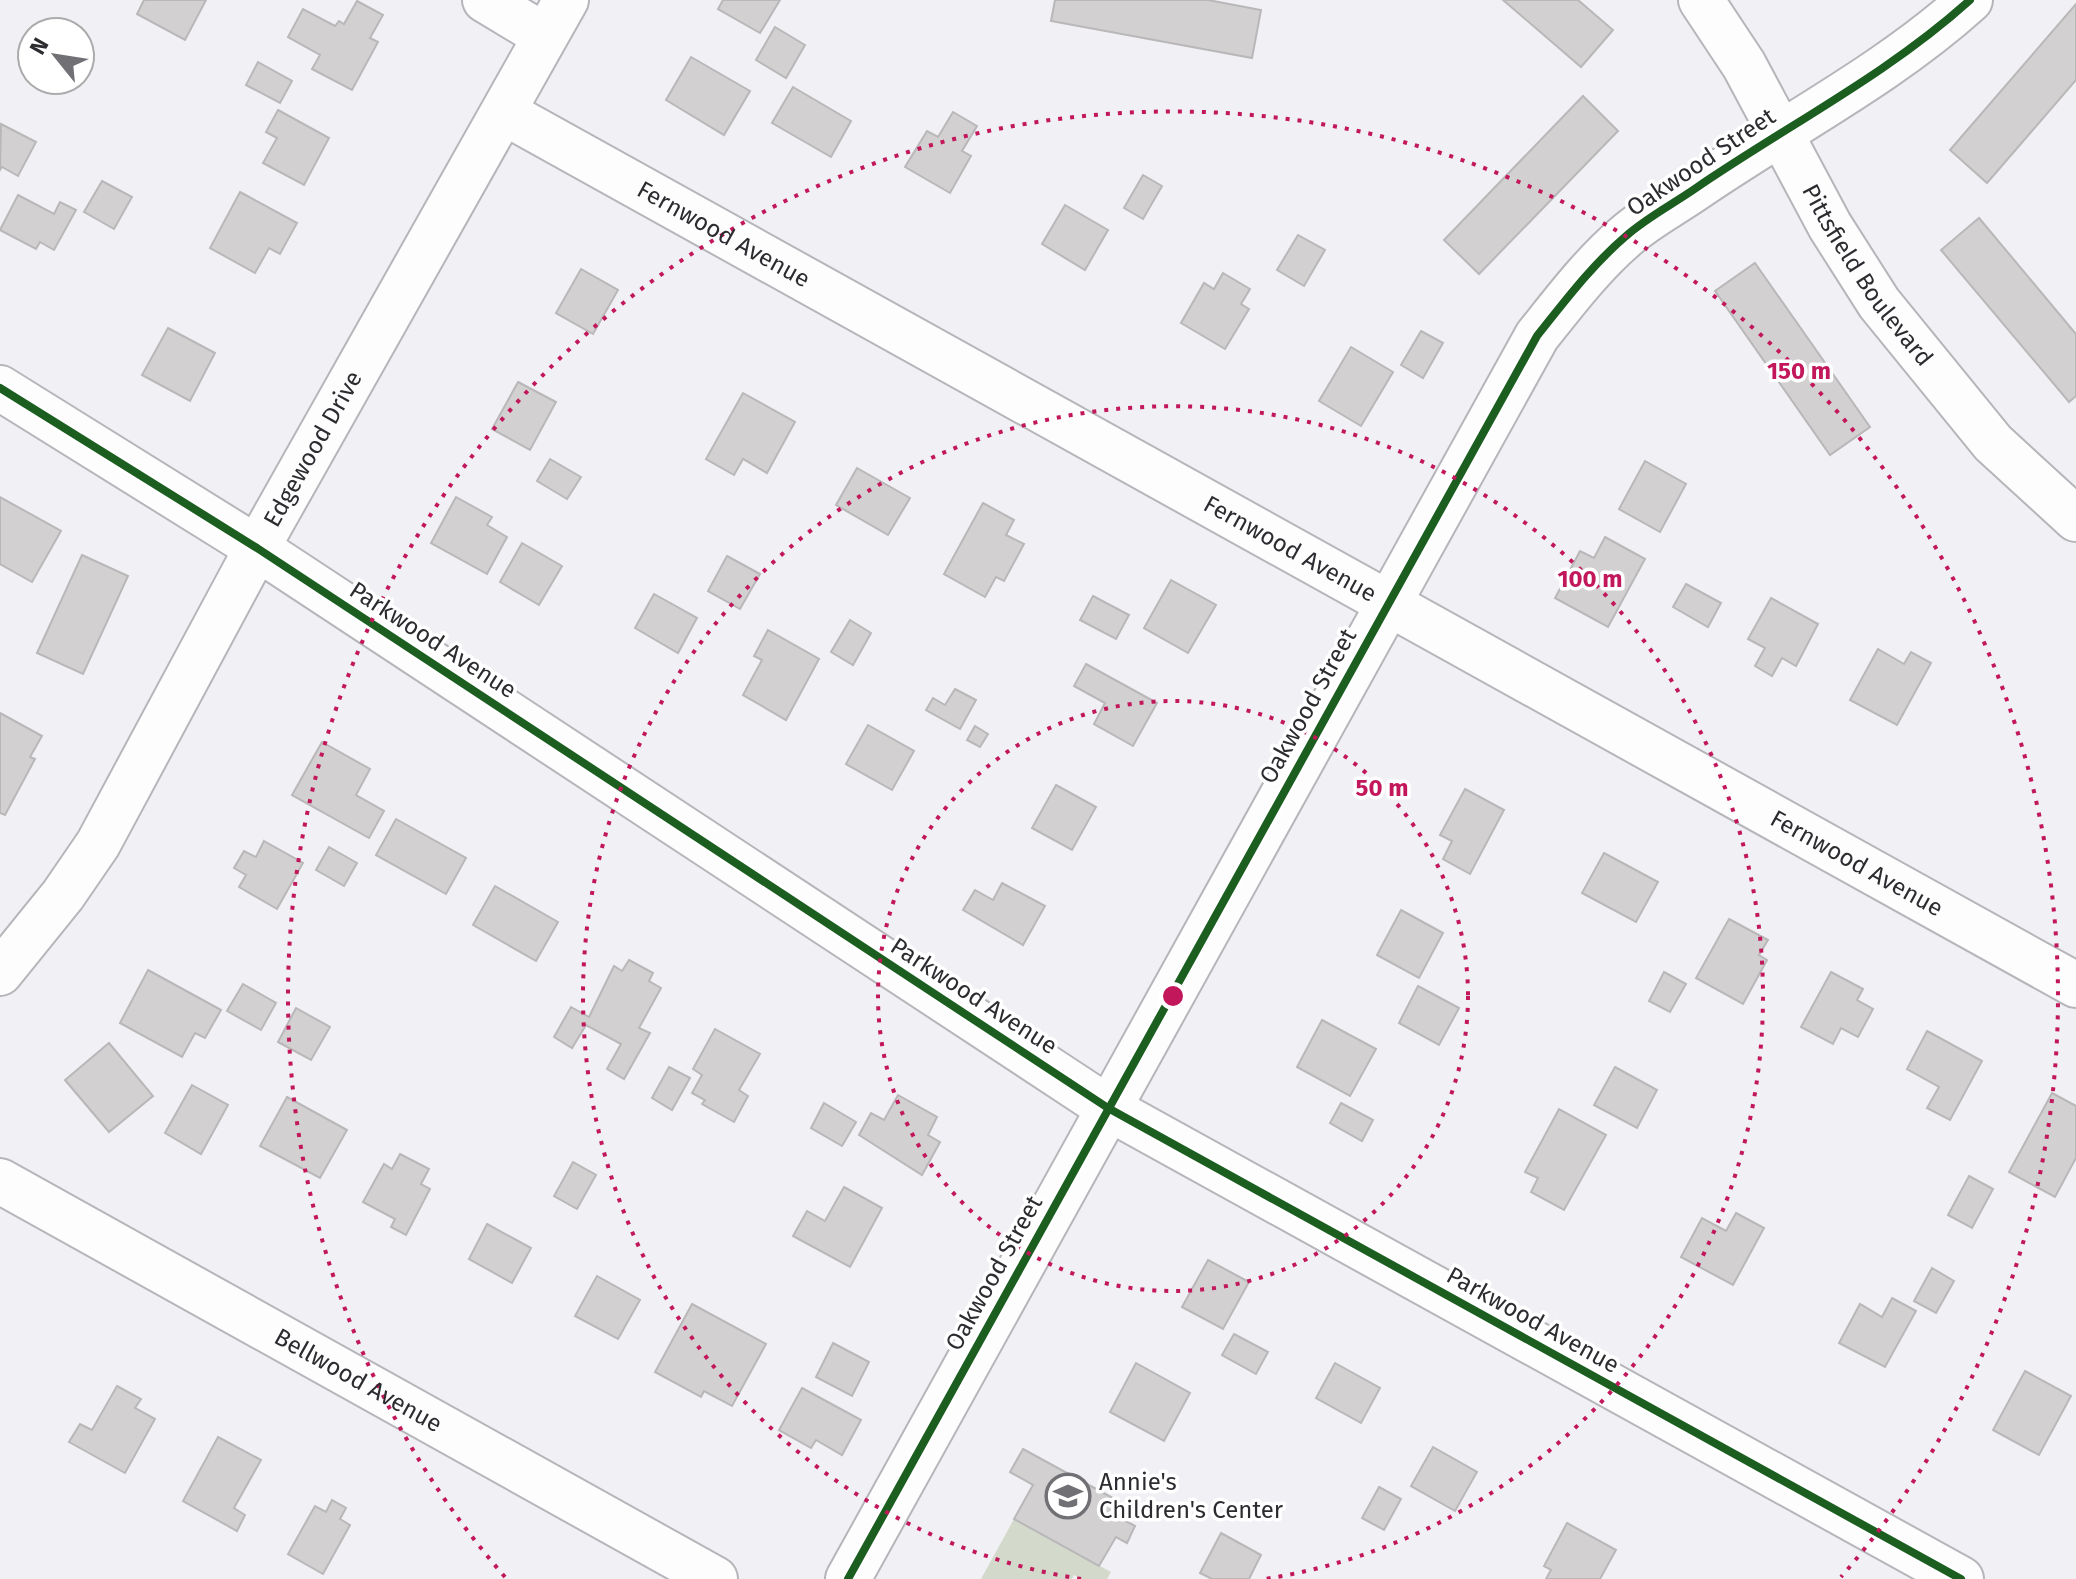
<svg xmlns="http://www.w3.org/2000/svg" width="2076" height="1579" font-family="'Fira Sans',sans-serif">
	<rect width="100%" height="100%" fill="#f0f0f5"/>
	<path fill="#d3dacc" d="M1014,1519L1111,1572L1107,1579H1081L1074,1575L1072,1579H981Z"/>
	<g fill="#d2d0d1" stroke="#b9b7b8" stroke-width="2">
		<path d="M144,0H206L185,40L137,14Z"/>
		<path d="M723,0H780L760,33L718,9Z"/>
		<path d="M1055,0H1208L1261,10L1252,58L1051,21Z"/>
		<path d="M1503,0H1578L1613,30L1581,67Z"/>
		<path d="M357,1L383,15L370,38L378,42L352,90L312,69L320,55L288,37L303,9L335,26L339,21L344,24Z"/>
		<path d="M2076,4V80L1987,183L1950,150Z"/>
		<path d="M775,27L805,45L786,78L756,60Z"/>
		<path d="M691,57L750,91L724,135L666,100Z"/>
		<path d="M258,62L292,81L280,103L246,85Z"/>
		<path d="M793,87L851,121L831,157L772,123Z"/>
		<path d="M1583,96L1618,131L1479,274L1444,240Z"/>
		<path d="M278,110L329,138L304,185L263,163L277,138L266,132Z"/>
		<path d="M953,112L977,126L962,151L971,156L950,193L905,167L927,131L938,137Z"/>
		<path d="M1,124L36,142L18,176L2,167L0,170Z"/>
		<path d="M1143,175L1162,186L1143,219L1124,208Z"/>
		<path d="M102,181L132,197L114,229L84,212Z"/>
		<path d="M240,192L297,223L280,254L269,248L255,273L210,248Z"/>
		<path d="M18,195L54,214L60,202L76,210L54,250L40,242L36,249L0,230Z"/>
		<path d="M1065,205L1108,230L1085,270L1042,244Z"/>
		<path d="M1979,218L2076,334V396L2069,402L1941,250Z"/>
		<path d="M1298,235L1325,250L1304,286L1277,270Z"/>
		<path d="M1755,263L1870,427L1830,455L1715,291Z"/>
		<path d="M581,269L618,290L593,334L556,313Z"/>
		<path d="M1223,273L1250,289L1241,304L1249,309L1225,349L1181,323L1204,283L1214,289Z"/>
		<path d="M168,328L215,353L190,401L142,375Z"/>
		<path d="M1421,331L1443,343L1423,378L1401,365Z"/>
		<path d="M1351,347L1393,372L1361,426L1319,401Z"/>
		<path d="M518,382L556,402L530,450L492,429Z"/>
		<path d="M743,393L795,422L767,473L743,459L734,475L706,459Z"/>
		<path d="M550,459L581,477L567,499L537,481Z"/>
		<path d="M1645,461L1686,484L1660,532L1619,509Z"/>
		<path d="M857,468L910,498L888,535L836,505Z"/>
		<path d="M0,497L61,531L32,582L0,564Z"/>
		<path d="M456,497L492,517L487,525L507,537L487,574L431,543Z"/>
		<path d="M983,503L1014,520L1006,535L1024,544L1004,581L996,577L985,597L944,574Z"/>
		<path d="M1605,537L1645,559L1608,627L1555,598L1580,551L1594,558Z"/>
		<path d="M522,543L562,566L539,605L500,582Z"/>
		<path d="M82,555L128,576L83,674L37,653Z"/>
		<path d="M727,556L760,574L740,609L708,591Z"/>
		<path d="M1171,580L1216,605L1188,653L1144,628Z"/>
		<path d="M1686,584L1721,603L1708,627L1673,607Z"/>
		<path d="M654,594L697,618L678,653L635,628Z"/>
		<path d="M1093,596L1129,615L1116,639L1080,620Z"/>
		<path d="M1771,598L1818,624L1796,666L1782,658L1772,676L1755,666L1765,648L1748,639Z"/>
		<path d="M850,620L871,633L853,665L831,652Z"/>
		<path d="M768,630L819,659L786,720L743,695L762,660L754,656Z"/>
		<path d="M1878,649L1904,664L1911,652L1931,663L1897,725L1850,700Z"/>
		<path d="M1086,664L1157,703L1133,746L1094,724L1105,703L1074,686Z"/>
		<path d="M955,689L976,700L960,729L926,710L933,698L945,705Z"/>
		<path d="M0,713L42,736L30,757L35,759L5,815L0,813Z"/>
		<path d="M868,725L914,751L892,790L846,764Z"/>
		<path d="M975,726L988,734L980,747L967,740Z"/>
		<path d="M322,742L370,769L356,795L384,811L369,838L292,795Z"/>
		<path d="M1056,785L1096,807L1072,850L1032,828Z"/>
		<path d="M1465,789L1504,810L1470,874L1443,859L1452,841L1440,835Z"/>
		<path d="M396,819L466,858L446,894L376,855Z"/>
		<path d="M264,841L303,863L277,909L239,887L246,875L234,868L244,851L256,857Z"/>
		<path d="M329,847L357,863L344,886L316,870Z"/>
		<path d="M1604,853L1658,882L1636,922L1582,893Z"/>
		<path d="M1002,883L1045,906L1023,945L963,910L975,890L993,900Z"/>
		<path d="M495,886L558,922L536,961L473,925Z"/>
		<path d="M1401,910L1443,933L1419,978L1377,955Z"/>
		<path d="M1729,919L1768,940L1759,955L1767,960L1743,1004L1696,978Z"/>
		<path d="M629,960L653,973L649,981L661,988L639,1028L650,1033L624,1079L607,1069L621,1044L586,1025L572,1048L554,1037L571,1007L589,1017L614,966L622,971Z"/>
		<path d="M148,970L221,1010L205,1038L195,1033L182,1057L120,1023Z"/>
		<path d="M1664,972L1686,984L1670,1012L1649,1001Z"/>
		<path d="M1831,972L1863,989L1857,1000L1873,1009L1858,1037L1841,1028L1833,1044L1801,1027Z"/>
		<path d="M243,984L276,1003L261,1030L227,1011Z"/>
		<path d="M1418,986L1459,1008L1439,1045L1399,1023Z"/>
		<path d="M296,1008L330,1027L311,1060L278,1042Z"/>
		<path d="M1322,1020L1376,1049L1350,1096L1297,1067Z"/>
		<path d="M715,1029L760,1054L739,1090L748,1096L734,1122L702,1104L705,1100L692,1093L702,1075L693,1069Z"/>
		<path d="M1927,1031L1982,1061L1950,1120L1927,1108L1939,1087L1907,1069Z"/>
		<path d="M109,1043L153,1096L109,1132L65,1080Z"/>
		<path d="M669,1067L690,1078L672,1110L652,1098Z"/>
		<path d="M1615,1067L1657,1090L1637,1128L1594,1105Z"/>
		<path d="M192,1085L228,1105L201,1154L165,1133Z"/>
		<path d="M2052,1093L2076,1106V1158L2055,1197L2009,1172Z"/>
		<path d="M898,1095L937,1117L928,1135L940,1142L922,1175L859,1135L871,1113L884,1120Z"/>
		<path d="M287,1097L347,1130L320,1178L260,1146Z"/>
		<path d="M824,1103L856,1122L842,1146L811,1128Z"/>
		<path d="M1341,1103L1373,1120L1362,1141L1330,1123Z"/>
		<path d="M1559,1109L1606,1135L1564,1210L1531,1192L1538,1178L1525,1172Z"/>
		<path d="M400,1154L429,1169L421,1184L430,1189L406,1235L391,1227L395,1219L363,1202L384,1164L392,1169Z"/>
		<path d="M573,1162L596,1175L577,1209L554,1196Z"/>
		<path d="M1969,1176L1993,1189L1972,1228L1948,1215Z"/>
		<path d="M844,1187L882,1208L850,1267L793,1236L807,1211L825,1221Z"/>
		<path d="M1736,1213L1764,1228L1733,1285L1681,1257L1702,1218L1726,1231Z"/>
		<path d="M487,1224L531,1248L512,1283L469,1259Z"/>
		<path d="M1208,1260L1249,1282L1223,1329L1182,1307Z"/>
		<path d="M1932,1268L1954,1281L1936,1313L1914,1301Z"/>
		<path d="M597,1276L640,1300L618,1339L575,1316Z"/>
		<path d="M1892,1298L1916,1311L1885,1367L1839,1343L1860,1304L1882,1317Z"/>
		<path d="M692,1304L766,1344L732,1406L704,1391L701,1397L655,1372Z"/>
		<path d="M1234,1334L1268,1352L1256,1374L1222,1355Z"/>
		<path d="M833,1343L869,1362L852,1396L816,1377Z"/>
		<path d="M1136,1363L1190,1393L1164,1441L1110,1412Z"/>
		<path d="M1335,1363L1380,1388L1361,1423L1316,1398Z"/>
		<path d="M2025,1371L2071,1396L2039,1455L1993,1430Z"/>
		<path d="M117,1386L141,1399L135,1408L155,1419L125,1473L69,1442L80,1424L92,1430Z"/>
		<path d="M802,1388L861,1420L842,1455L816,1440L811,1448L779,1430Z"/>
		<path d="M218,1437L261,1460L234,1508L245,1515L237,1531L183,1501Z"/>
		<path d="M1433,1447L1477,1472L1455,1511L1411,1486Z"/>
		<path d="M1023,1449L1131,1508L1124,1520L1135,1526L1127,1543L1116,1537L1099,1566L1014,1519L1033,1485L1010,1472Z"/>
		<path d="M1379,1487L1401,1499L1384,1530L1362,1518Z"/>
		<path d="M332,1500L346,1508L340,1519L350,1525L323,1574L288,1554L315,1506L326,1512Z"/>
		<path d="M1567,1523L1616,1550L1600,1579H1546L1551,1570L1544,1566Z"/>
		<path d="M1221,1533L1261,1555L1249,1579H1212L1200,1573Z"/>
	</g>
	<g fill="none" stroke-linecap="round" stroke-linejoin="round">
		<g stroke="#b6b6ba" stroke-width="48">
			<g id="minor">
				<path d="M485,0L545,36"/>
				<path id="s1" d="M1701,0L1744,65L1830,226L1879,303L1993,443L2076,519"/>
				<path id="s2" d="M505,113L2076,985"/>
				<path d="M0,388L257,548L1108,1108L1961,1579"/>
				<path id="s3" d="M0,973L63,895L98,844L257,548L566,0"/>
				<path id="s4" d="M0,1181L715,1579"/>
				<path d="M848,1579L1537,336C1565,301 1592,265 1626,236C1646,218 1673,204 1696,188C1788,125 1887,75 1970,0"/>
			</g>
		</g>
		<use href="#minor" stroke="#fdfdfe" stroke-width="44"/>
		<g stroke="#fff" stroke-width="13">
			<g id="cycleway">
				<path d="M0,388L257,548L1108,1108L1961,1579"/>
				<path d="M848,1579L1537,336C1565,301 1592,265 1626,236C1646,218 1673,204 1696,188C1788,125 1887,75 1970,0"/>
			</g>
		</g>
		<use href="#cycleway" stroke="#1b5e20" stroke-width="8"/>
	</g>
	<g fill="none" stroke="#c2185b" stroke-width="4" stroke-dasharray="4 8">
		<circle cx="1173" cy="996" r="295"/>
		<path d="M1081 1579A590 590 0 1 1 1265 1579"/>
		<path d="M505 1577A885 885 0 1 1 1841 1577"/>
	</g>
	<defs>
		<g id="school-ring" transform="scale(2.3)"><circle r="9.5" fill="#fff" stroke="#717175" stroke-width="1.5"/><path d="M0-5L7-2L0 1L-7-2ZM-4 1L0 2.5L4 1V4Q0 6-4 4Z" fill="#717175"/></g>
	</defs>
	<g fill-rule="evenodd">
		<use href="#school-ring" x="1068" y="1496"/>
	</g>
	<g text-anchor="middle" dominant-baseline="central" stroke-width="7" stroke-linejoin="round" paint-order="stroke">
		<g font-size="24" fill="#2c2c30" stroke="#fff">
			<text transform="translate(1701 162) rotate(-34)">Oakwood Street</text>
			<text stroke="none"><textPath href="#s2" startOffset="250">Fernwood Avenue</textPath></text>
			<text stroke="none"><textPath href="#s1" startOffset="322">Pittsfield Boulevard</textPath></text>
			<text stroke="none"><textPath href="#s3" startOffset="612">Edgewood Drive</textPath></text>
			<text stroke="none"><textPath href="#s2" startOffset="898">Fernwood Avenue</textPath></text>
			<text transform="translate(433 640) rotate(33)">Parkwood Avenue</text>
			<text transform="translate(1308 706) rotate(-61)">Oakwood Street</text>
			<text stroke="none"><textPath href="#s2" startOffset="1546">Fernwood Avenue</textPath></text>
			<text transform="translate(974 996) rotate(33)">Parkwood Avenue</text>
			<text transform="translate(994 1273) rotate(-61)">Oakwood Street</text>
			<text transform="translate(1533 1320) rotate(29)">Parkwood Avenue</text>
			<text stroke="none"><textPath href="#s4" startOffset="410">Bellwood Avenue</textPath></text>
		</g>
		<g font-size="24" fill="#2c2c30" stroke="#fff" text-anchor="start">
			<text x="1099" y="1482">Annie's<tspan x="1099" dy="28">Children's Center</tspan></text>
		</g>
	</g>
	<circle cx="1173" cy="996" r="12" fill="#c2185b" stroke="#fff" stroke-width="4"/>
	<g font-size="24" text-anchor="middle" font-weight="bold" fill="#c2185b" stroke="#fff" stroke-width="7" stroke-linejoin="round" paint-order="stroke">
		<text x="1799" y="379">150 m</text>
		<text x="1590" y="587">100 m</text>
		<text x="1382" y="796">50 m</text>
	</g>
	<g transform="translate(56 56) rotate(300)"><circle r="38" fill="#ffffff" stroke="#ababac" stroke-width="2"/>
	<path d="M0-6L14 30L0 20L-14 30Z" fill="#717175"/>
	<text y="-12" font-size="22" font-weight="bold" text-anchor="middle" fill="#2c2c30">N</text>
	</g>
</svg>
